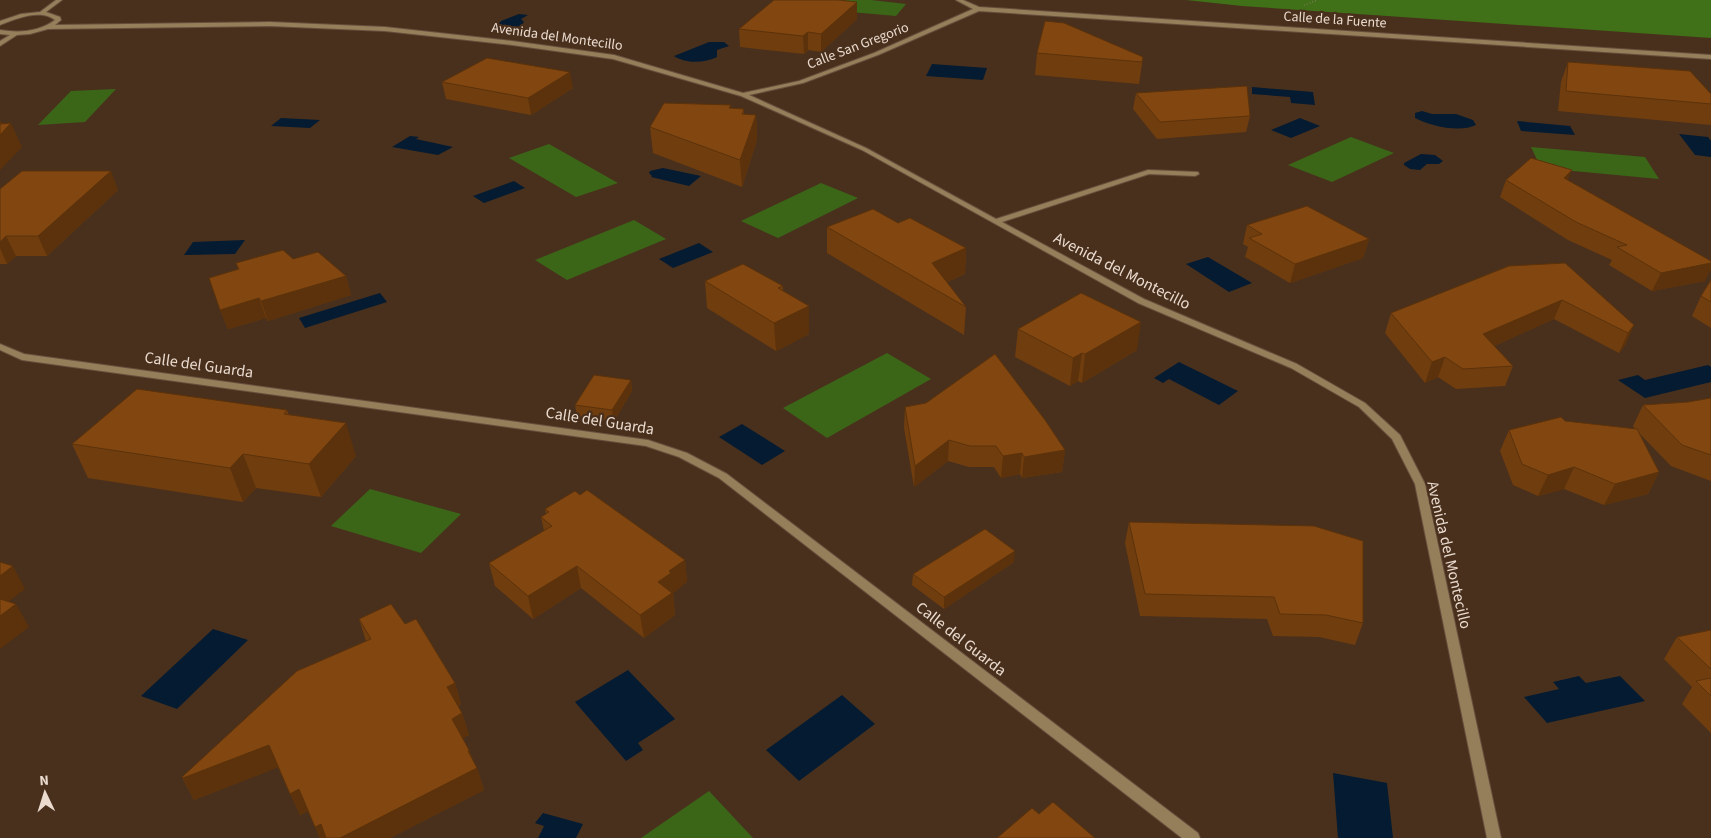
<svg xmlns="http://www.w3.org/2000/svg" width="1711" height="838" font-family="'Source Sans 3',sans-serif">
	<rect width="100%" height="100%" fill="#49301d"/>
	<g fill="#3b6618">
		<path d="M814,0H871L906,4L896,16L806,8Z"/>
		<path d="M116,89L85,122L38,125L71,91Z"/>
		<path d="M1351,137L1394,153L1332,182L1288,165Z"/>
		<path d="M549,144L618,183L576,197L509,158Z"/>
		<path d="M1531,147L1645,157L1659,179L1541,168Z"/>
		<path d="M821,183L858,198L778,238L741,221Z"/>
		<path d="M634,220L666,239L567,280L535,260Z"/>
		<path d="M887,353L931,379L827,438L783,408Z"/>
		<path d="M370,489L461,514L421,553L331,526Z"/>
		<path d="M709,791L753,838H641Z"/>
	</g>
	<path fill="#407017" d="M1186,0H1711V38L1242,6Z"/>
	<g fill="#041b31">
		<path d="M519,14L528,15L521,19L524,22C519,30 505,30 496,27L501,21Z"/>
		<path d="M709,42H724L729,46L717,50V57C705,63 686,64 674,56Z"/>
		<path d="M932,64L987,68L983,80L926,76Z"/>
		<path d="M1252,87L1313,92L1315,105L1291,103L1290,97L1252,94Z"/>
		<path d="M1422,111L1432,114H1456L1473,120L1476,125C1460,133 1430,126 1415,118V113Z"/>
		<path d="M281,118L320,120L310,128L271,126Z"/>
		<path d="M1300,118L1320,126L1291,138L1271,130Z"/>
		<path d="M1517,121L1570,126L1575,135L1521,131Z"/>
		<path d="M1679,134L1708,137L1711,141V157L1695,155Z"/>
		<path d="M410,136L419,137L416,139L453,147L438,155L392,147Z"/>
		<path d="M1421,154L1435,155L1443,161L1439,164H1427L1420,170L1410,169L1404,165V163Z"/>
		<path d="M663,168L701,176L689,186L651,177L652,176L649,173L650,171Z"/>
		<path d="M514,181L525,188L484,203L473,196Z"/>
		<path d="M245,240L235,254L184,255L193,242Z"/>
		<path d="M699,243L713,252L673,268L659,259Z"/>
		<path d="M1208,257L1252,283L1229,292L1186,264Z"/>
		<path d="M380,293L387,302L305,328L299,318Z"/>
		<path d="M1179,362L1238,391L1219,405L1169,379L1163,383L1154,378Z"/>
		<path d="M1708,365L1711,367V382L1645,398L1618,380L1638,375L1645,380Z"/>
		<path d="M742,424L785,451L762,465L719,437Z"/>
		<path d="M213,629L248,640L177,709L141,696Z"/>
		<path d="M628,670L675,719L638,743L643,750L626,761L575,702Z"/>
		<path d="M1579,676L1586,683L1620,676L1645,701L1547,723L1524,697L1559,689L1553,682Z"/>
		<path d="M842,695L875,724L799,781L766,750Z"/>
		<path d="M1333,773L1387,783L1393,838H1338Z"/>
		<path d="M543,813L583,824L576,838H538L544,826L535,823Z"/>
	</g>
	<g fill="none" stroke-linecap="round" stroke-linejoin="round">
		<g stroke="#664f3d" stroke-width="2">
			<g id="minor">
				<path d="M56,0H62L46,12L60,17L61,20L55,25L270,22L385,27L512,41L614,55L743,93L799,81L874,53L973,9L956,0H963L979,7L1711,55V59L979,11L878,55L803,83L749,95L866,148L996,219L1148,170L1198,172L1199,174L1195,176L1149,174L1002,222L1144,299L1297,364L1365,403L1400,435L1425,484L1501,838H1487L1415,484L1392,439L1359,407L1291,368L1138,303L862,150L741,96L613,59L512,45L385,31L270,26L48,29L30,34L17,35L0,46V41L10,35L0,34V30C19,33 39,32 55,20C41,8 15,19 0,25V21L21,14L40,12Z"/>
				<path d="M0,344L24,354L648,440L687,453L727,474L1198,833L1200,838H1182L719,478L679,457L646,446L22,360L0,350Z"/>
			</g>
		</g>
		<path stroke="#927d6d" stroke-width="2" stroke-dasharray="0.5 2.5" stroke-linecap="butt" d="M1304,5L1318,0"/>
		<use href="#minor" fill="#957e5a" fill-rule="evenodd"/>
	</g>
	<g fill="#703d0e">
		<path d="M857,2V19L821,52L808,50L804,54L740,47L739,29Z"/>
		<path d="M1037,53L1143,57L1139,84L1035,75Z"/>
		<path d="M1568,62L1711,94V125L1558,111L1561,82Z"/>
		<path d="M442,82L573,88L531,115L446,99Z"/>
		<path d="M1136,93L1250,116L1246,132L1157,139L1133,109Z"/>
		<path d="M731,108L744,109V114L756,115L757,140L742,187L653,153L650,127Z"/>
		<path d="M1506,180H1568L1705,281L1652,291L1609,265L1612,260L1568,240L1500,197Z"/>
		<path d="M0,189L118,190L47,256H16L7,264H0Z"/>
		<path d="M898,223L966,248L965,274L947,282L966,307L964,335L827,253V227Z"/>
		<path d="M1247,225L1369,239L1363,258L1290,283L1245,257L1248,247L1243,244Z"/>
		<path d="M293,259L346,276L351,295L268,321L266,318L228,329L220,310L238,269L236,263Z"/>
		<path d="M1509,266L1634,325L1625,345L1619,353L1554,319L1494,346L1513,366L1505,386L1456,389L1438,377L1425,383L1385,333L1391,313Z"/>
		<path d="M1711,280V328L1692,316L1701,296Z"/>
		<path d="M705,281L783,286V291L809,334L776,351L707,308Z"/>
		<path d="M1018,329L1137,350L1082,383L1078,381L1070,386L1015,357Z"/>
		<path d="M631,380L632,391L614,421L577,416L575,405Z"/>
		<path d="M1711,398V481L1671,466L1639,433L1659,472L1648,494L1604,505L1564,489L1538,496L1513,485L1500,451L1509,430L1565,421L1635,429L1633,426L1643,405L1688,402Z"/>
		<path d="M905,407L1065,450L1062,472L1022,478L1020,474L1001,478L994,467H969L948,461L914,487L904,428Z"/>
		<path d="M287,410L289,415L356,456L321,497L256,488L243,502L88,478L72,444Z"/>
		<path d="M545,509L685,560L687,582L673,593L675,615L644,638L581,588L533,619L495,586L489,563L544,531L541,517L546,514Z"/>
		<path d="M1129,522L1363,623L1355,645L1319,637L1273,636L1267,619L1140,616L1125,543Z"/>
		<path d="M1014,562L944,609L912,585L913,574Z"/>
		<path d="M359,619L405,624L455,683L461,704L458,706L462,713L469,735L462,738L469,750L472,758L477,768L484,790L390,838H320L308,811L300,815L278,767L194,800L182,777L366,641Z"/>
		<path d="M1711,630V733L1682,704L1692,687L1664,659L1677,637Z"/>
	</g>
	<g fill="#5b320b">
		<path d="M857,2V19L821,52V34Z"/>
		<path d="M808,32V50L804,54L803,36Z"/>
		<path d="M570,72L573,88L531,115L528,98Z"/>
		<path d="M756,115L757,140L742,187L740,160Z"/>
		<path d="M1,121L5,129L11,123L22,147L0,170V122Z"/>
		<path d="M1572,170L1565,187L1564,178Z"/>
		<path d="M111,171L118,190L47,256L38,236Z"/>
		<path d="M6,236L16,256L7,264L0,248V242Z"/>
		<path d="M1369,239L1363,258L1290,283L1295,264Z"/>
		<path d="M966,248L965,274L934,288L932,263Z"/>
		<path d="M1711,263V269L1705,281L1652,291L1661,273Z"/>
		<path d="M346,276L351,295L268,321L261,301Z"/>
		<path d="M259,298L266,318L228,329L220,310Z"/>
		<path d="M1562,300L1554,319L1476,354L1483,334Z"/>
		<path d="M809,306V334L776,351L774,323Z"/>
		<path d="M1141,322L1137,350L1082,383L1085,354Z"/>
		<path d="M1634,325L1625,345L1619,353L1628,333Z"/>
		<path d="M1082,353L1078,381L1070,386L1073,358Z"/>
		<path d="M1445,357L1438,377L1425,383L1432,362Z"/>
		<path d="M631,380L632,391L614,421L612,410Z"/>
		<path d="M346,423L356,456L321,497L309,464Z"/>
		<path d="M949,440L948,461L914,487L915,466Z"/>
		<path d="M1065,450L1062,472L1022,478L1024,457Z"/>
		<path d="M1022,453L1020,474L1001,478L1003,456Z"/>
		<path d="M243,454L256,488L243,502L230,468Z"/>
		<path d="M1574,467L1564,489L1538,496L1548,475Z"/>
		<path d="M1659,472L1648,494L1604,505L1615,484Z"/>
		<path d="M1015,551L1014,562L944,609V597Z"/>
		<path d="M685,560L687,582L673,593L675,615L644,638L640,615L658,582L669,571Z"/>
		<path d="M13,566L25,589L0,608V576Z"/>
		<path d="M577,566L581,588L533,619L528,596Z"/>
		<path d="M16,604L29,627L0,649V616Z"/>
		<path d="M455,683L461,704L453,708L447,687Z"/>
		<path d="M462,713L469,735L458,741L452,719Z"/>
		<path d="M269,745L279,767L194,800L183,778Z"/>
		<path d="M469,750L475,769L477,768L484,790L390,838H340Z"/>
		<path d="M299,789L309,811L300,815L290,794Z"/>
		<path d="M321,824L327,838H320L315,827Z"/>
	</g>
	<g fill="#824710" stroke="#5b320b">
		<path d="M774,0H838L857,2L821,34L808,32L803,36L739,29Z"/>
		<path d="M1045,21L1064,23L1143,57L1142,62L1037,53Z"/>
		<path d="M487,58L570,72L528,98L442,82Z"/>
		<path d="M1568,62L1690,71L1711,94V104L1566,91Z"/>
		<path d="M1247,86L1250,116L1160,122L1136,93Z"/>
		<path d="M664,103L731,105L729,108L744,109L742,114L756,115L740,160L650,127Z"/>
		<path d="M11,123L0,135V124Z"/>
		<path d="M1531,158L1572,170L1564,178L1711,261V263L1661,273L1617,247L1627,245L1576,222L1506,180Z"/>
		<path d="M22,171H111L38,236H6L0,242V189Z"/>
		<path d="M1307,206L1369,239L1295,264L1249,238L1262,234L1247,225Z"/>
		<path d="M873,209L898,223L910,218L966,248L932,263L966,307L827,227Z"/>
		<path d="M283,250L293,259L318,252L346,276L261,301L259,298L220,310L209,278L239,269L236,263Z"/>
		<path d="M1565,263L1634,325L1628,333L1562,300L1483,334L1513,366L1463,369L1445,357L1432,362L1391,313L1509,266Z"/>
		<path d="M743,264L783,286L778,288L809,306L774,323L705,281Z"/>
		<path d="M1711,280V302L1701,296Z"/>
		<path d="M1081,293L1141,322L1085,354L1082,353L1073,358L1018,329Z"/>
		<path d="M995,354L1045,420L1065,450L1024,457L1022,453L1003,456L996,446H970L949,440L915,466L905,407L926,403Z"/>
		<path d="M594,375L631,380L612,410L575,405Z"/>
		<path d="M137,389L287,410L284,414L346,423L309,464L243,454L230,468L72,444Z"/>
		<path d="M1711,398V455L1682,445L1643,405L1688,402Z"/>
		<path d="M1561,417L1565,421L1637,429L1659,472L1615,484L1574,467L1548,475L1522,464L1509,430Z"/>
		<path d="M587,490L685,560L669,571L671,573L658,582L672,593L640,615L577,566L528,596L489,563L552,526L541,517L549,512L545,509L575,491L580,495Z"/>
		<path d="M1129,522L1314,526L1363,541V623L1326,615L1280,614L1274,597L1145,594Z"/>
		<path d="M985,529L1015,551L944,597L913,574Z"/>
		<path d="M0,562L13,566L0,576Z"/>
		<path d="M0,599L16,604L0,616Z"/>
		<path d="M391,604L405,624L416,619L455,683L447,687L462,713L452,719L469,750L468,751L477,768L340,838H326L321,824L315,827L299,789L290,794L269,745L183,778L182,777L297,671L371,639L359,619Z"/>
		<path d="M1711,630V669L1677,637Z"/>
		<path d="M1711,678V696L1696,681Z"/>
		<path d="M1053,802L1095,838H997L1032,808L1039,814Z"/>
	</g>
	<g text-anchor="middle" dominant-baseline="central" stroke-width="4.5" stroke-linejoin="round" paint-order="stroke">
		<g font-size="14" fill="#ebdbcf" stroke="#49301d">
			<text transform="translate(1335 20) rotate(4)">Calle de la Fuente</text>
			<text transform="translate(557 37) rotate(8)">Avenida del Montecillo</text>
			<text transform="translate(858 46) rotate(-21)">Calle San Gregorio</text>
		</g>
		<g font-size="16" fill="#ebdbcf" stroke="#49301d">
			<text transform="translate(1122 271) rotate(27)">Avenida del Montecillo</text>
			<text transform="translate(199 365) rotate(8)">Calle del Guarda</text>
			<text transform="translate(600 421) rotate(9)">Calle del Guarda</text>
			<text transform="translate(1449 555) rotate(77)">Avenida del Montecillo</text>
			<text transform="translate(961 639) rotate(38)">Calle del Guarda</text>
		</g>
	</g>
	<g transform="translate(45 793) rotate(356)" stroke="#49301d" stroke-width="4" paint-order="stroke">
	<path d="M0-4L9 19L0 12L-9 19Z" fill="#ebdbcf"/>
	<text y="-8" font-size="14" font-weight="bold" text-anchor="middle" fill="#ebdbcf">N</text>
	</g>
</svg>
